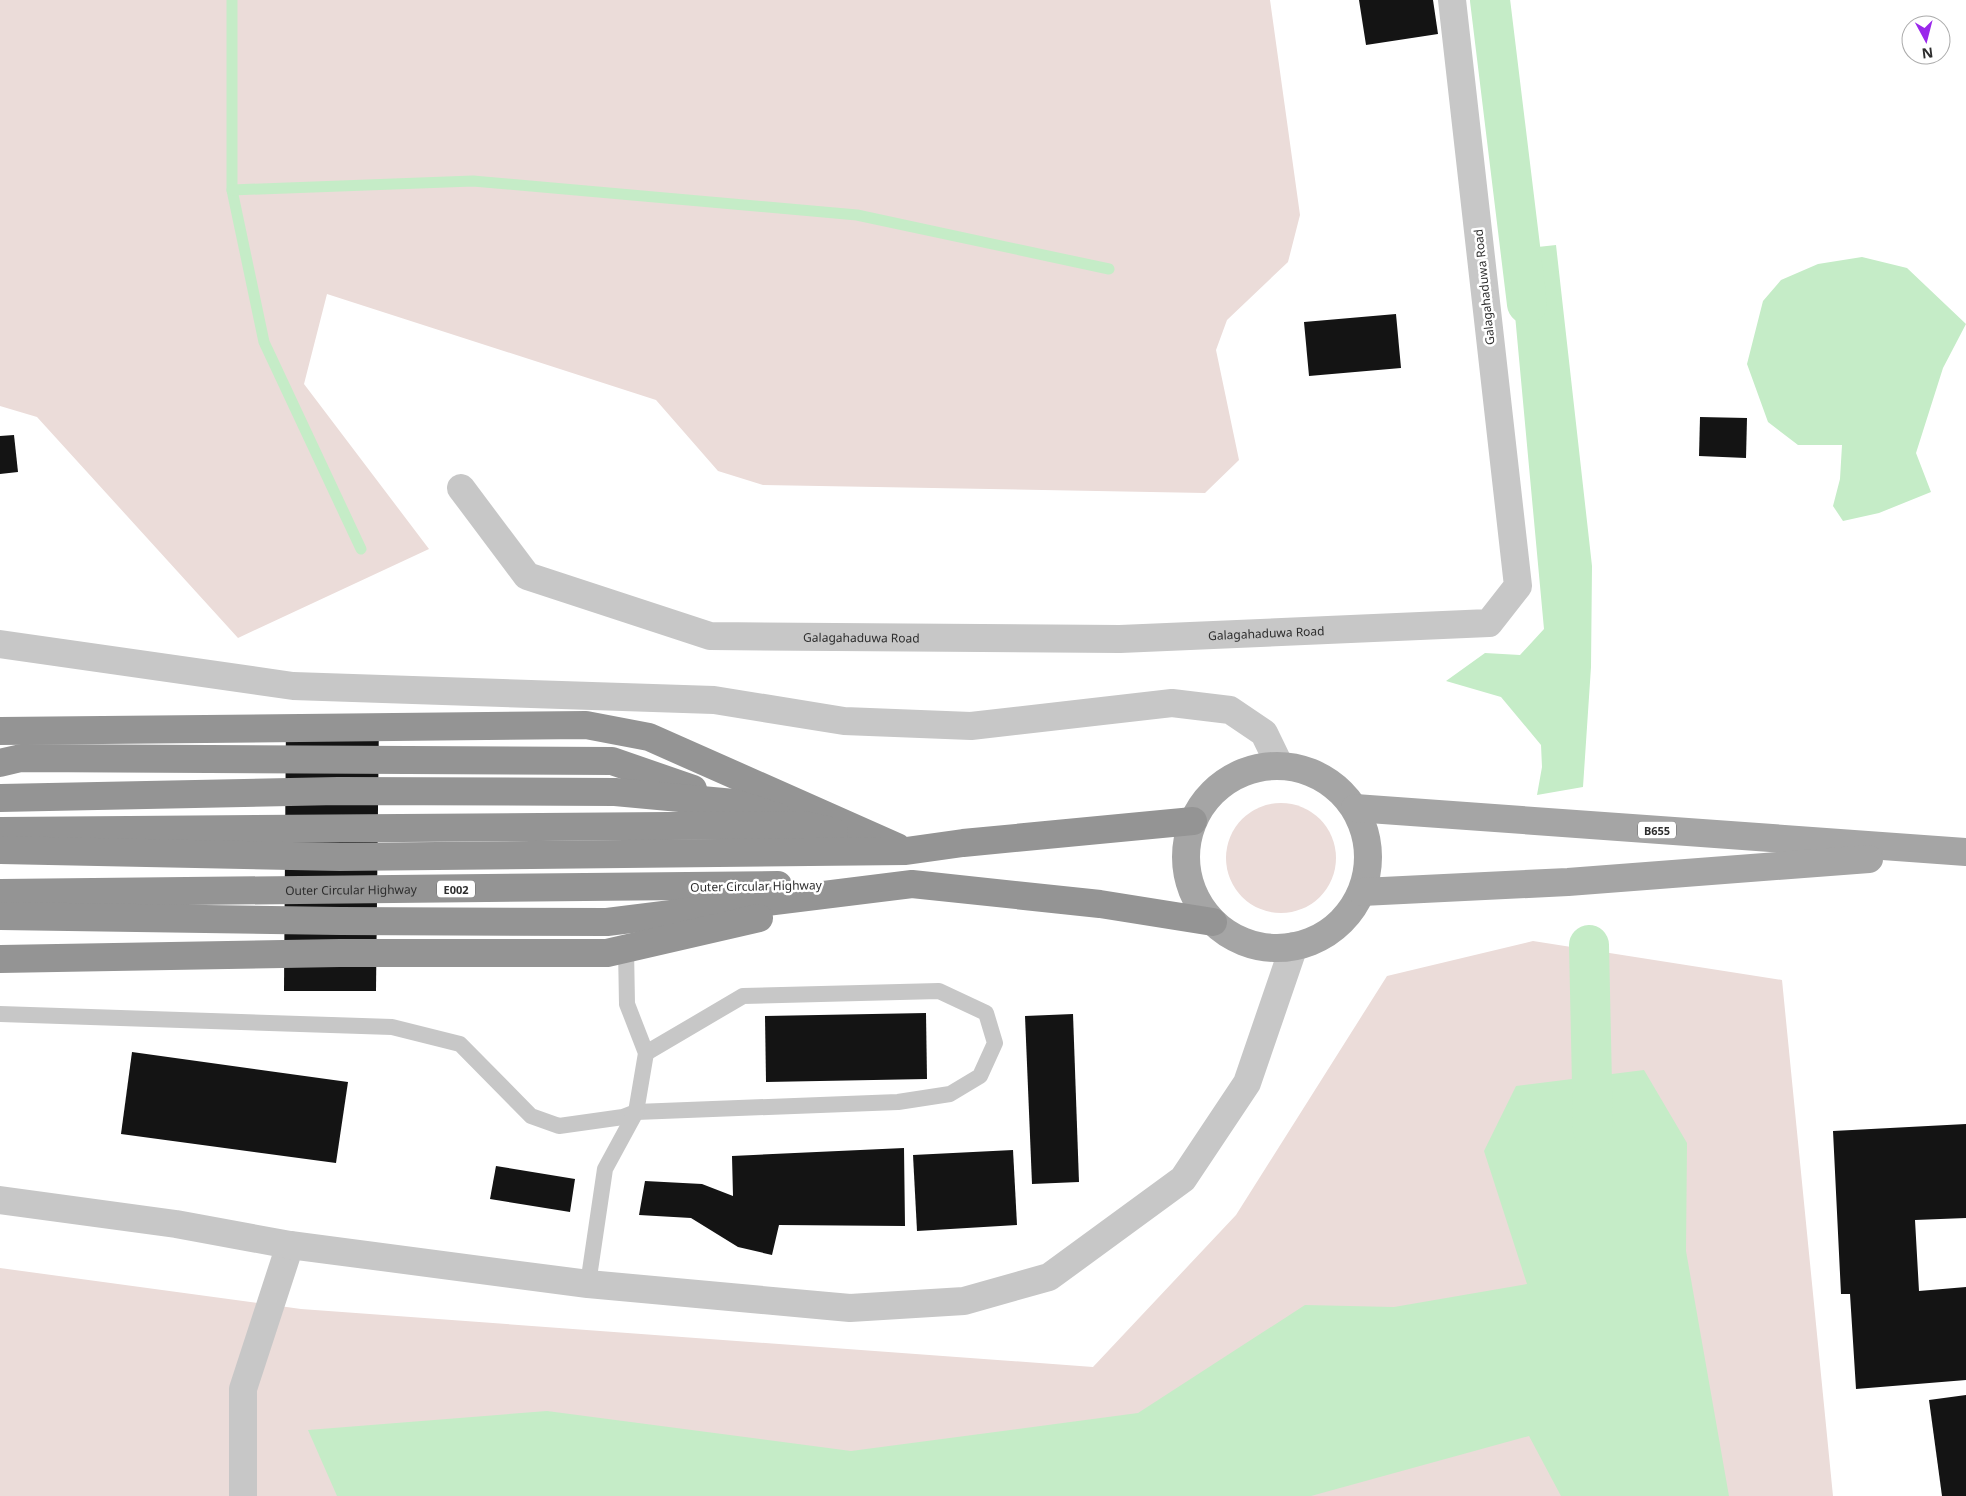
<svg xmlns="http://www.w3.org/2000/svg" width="1966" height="1496" font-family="'Noto Sans',sans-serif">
	<rect width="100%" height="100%" fill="#fff"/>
	<g fill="#ebdcd9">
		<path d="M0,0H1270L1300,215L1288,262L1227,320L1216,350L1239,460L1205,493L763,485L718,471L656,400L327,294L304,384L429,549L238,638L37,417L0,406Z"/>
		<circle cx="1281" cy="858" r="55"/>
		<path d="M1533,941L1782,980L1833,1496H0V1268L301,1309L1093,1367L1236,1215L1387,976Z"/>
	</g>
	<g fill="#c5ecc7">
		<path d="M1556,245L1592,566L1591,667L1583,787L1537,795L1542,767L1541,745L1501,697L1446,681L1485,653L1520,655L1544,629L1509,250Z"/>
		<path d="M1862,257L1907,268L1966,324L1943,368L1916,453L1931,492L1879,513L1843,521L1833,506L1840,479L1842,445H1798L1768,422L1747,364L1763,301L1781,280L1818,264Z"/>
		<path d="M1644,1070L1687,1143L1686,1251L1729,1496H1561L1529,1436L1311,1496H337L308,1430L547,1411L851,1451L1138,1413L1305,1305L1394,1307L1527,1284L1484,1151L1516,1086Z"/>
	</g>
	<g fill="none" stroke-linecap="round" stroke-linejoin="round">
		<g stroke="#c5ecc7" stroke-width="11">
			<path d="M232,0V190L264,342L361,549"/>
			<path d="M232,190L473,181L857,215L1109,269"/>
		</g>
		<g stroke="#c5ecc7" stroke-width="40">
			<path d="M1490,0L1527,304"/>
			<path d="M1589,945L1593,1131"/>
		</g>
	</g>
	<g fill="#141414">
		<path d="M1359,0H1433L1438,34L1366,45Z"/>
		<path d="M1396,314L1401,368L1309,376L1304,322Z"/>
		<path d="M1700,417L1747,418L1746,458L1699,456Z"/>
		<path d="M14,435L18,472L0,474V436Z"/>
		<path d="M286,716L379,717L376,991H284Z"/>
		<path d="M926,1013L927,1079L766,1082L765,1016Z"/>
		<path d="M1073,1014L1079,1182L1032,1184L1025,1016Z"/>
		<path d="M132,1052L348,1082L336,1163L121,1134Z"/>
		<path d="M1966,1124V1218L1915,1220L1919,1291L1966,1287V1380L1856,1389L1850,1294H1841L1833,1131Z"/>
		<path d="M904,1148L905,1226L779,1225L772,1255L738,1247L691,1218L639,1215L645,1181L702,1184L733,1196L732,1156Z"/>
		<path d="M1013,1150L1017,1225L917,1231L913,1155Z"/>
		<path d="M496,1166L575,1179L570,1212L490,1199Z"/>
		<path d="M1966,1395V1496H1942L1929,1400Z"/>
	</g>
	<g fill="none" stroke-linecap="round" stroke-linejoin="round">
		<g stroke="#c7c7c7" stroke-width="16">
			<path d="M0,1014L392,1027L460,1044L531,1116L559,1126L623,1117L636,1112L898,1102L950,1094L980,1076L995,1043L986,1013L939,991L743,996L646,1053"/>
			<path d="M588,1284L605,1169L636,1112L646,1053L627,1004L626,949"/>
		</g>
		<g stroke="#c7c7c7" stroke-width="28">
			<path id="s1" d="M461,488L527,576L710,636L1120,639L1489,623L1518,586L1452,0"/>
			<path d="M243,1496V1389L290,1245"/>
		</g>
		<g stroke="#c7c7c7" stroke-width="28">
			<path d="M0,644L293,686L714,700L844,721L971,726L1172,703L1230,710L1264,733L1280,766"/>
			<path d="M0,1200L176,1224L290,1245L588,1284L850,1308L964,1301L1049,1277L1183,1179L1247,1083L1294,946"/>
		</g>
		<g stroke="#a5a5a5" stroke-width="28">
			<circle cx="1277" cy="857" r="91"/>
			<path d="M1355,808L1966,852"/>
			<path d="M1362,892L1568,882L1869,859"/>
		</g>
		<g stroke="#949494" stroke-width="28">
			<path d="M0,731L586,725L649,737L897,847"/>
			<path d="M0,763L21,758L612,761L693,789"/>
			<path d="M0,798L338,791L615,792L734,803L778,817"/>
			<path d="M0,831L804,825L834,832"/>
			<path d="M0,850L340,857L906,851L963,843L1193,821"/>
			<path id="s2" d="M0,893L778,885"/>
			<path d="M0,916L340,921L607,922L912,884L1100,904L1213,922"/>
			<path d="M0,959L340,953H607L759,918"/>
		</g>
	</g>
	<g text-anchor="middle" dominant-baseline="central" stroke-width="5" stroke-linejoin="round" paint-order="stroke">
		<g fill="#fff" stroke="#6c6c6c" stroke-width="1">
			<rect x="1638" y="821.5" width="38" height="17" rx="4"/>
			<rect x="437" y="880.5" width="38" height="17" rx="4"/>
		</g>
		<g font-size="11" font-weight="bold" fill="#2d2d2d">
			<text x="1657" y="830">B655</text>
			<text x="456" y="889">E002</text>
		</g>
		<g font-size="12" fill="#2d2d2d" stroke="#fff">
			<text transform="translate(1484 287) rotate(-96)">Galagahaduwa Road</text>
			<text stroke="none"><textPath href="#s1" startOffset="859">Galagahaduwa Road</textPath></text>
			<text stroke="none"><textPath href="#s1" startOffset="454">Galagahaduwa Road</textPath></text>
			<text transform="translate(756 886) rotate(-1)">Outer Circular Highway</text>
			<text stroke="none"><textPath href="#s2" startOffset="351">Outer Circular Highway</textPath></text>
		</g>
	</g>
	<g transform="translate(1926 40) rotate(173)"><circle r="24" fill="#ffffff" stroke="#ababab"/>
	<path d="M0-4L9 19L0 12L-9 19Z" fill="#9a28eb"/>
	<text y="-8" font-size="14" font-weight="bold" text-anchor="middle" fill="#2d2d2d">N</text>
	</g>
</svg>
